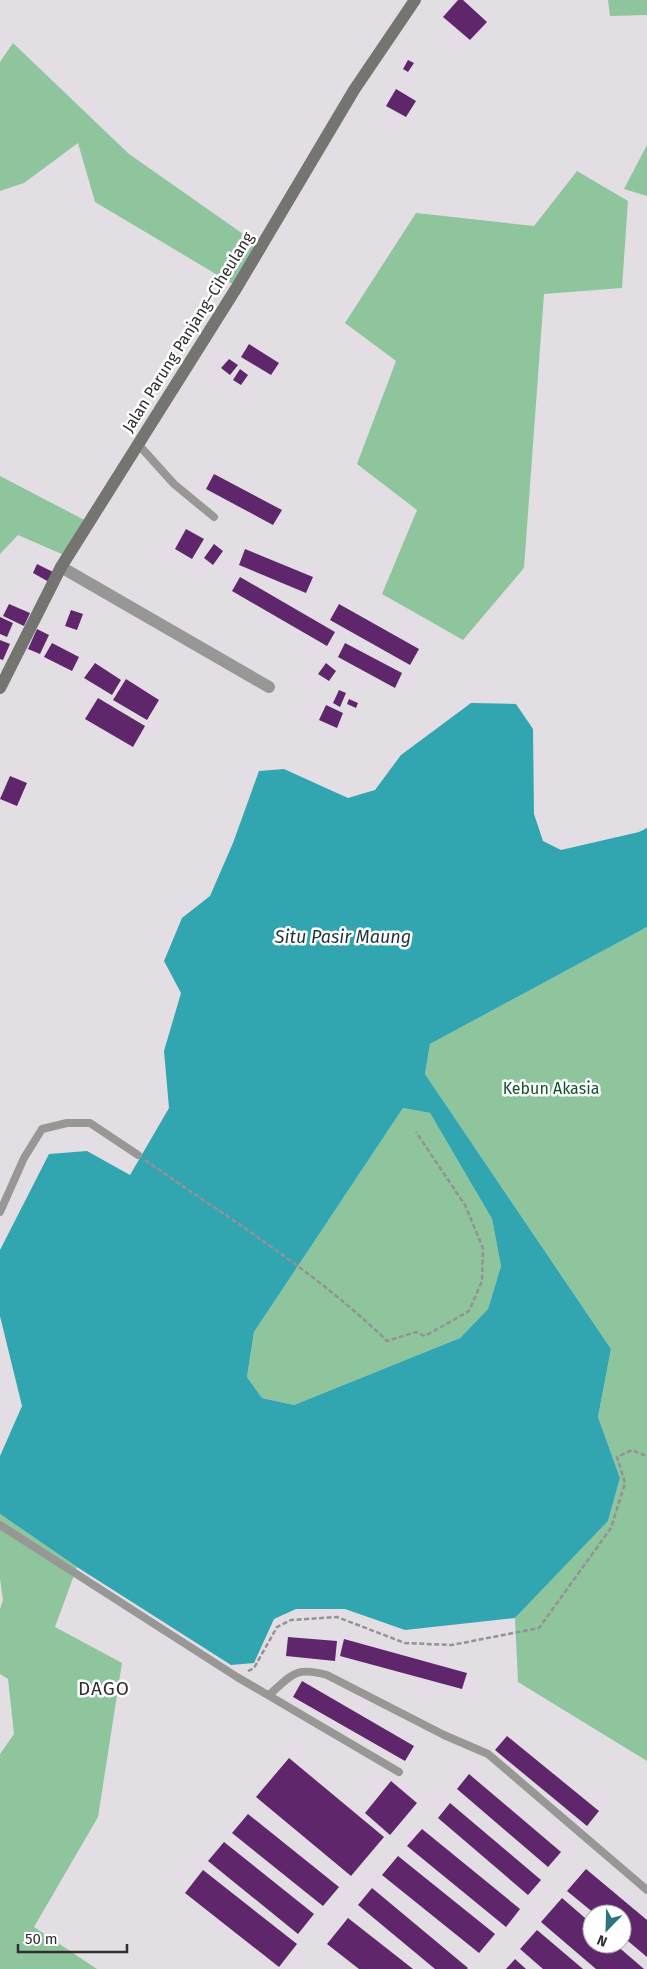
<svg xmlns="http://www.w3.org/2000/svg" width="647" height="1969" font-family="'Fira Sans',sans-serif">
	<rect width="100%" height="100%" fill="#e3dee3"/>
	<g fill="#8fc59d">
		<path d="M608,0H647V15L610,16Z"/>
		<path d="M13,43L129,154L266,250L241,289L95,202L78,143L24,183L0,191V62Z"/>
		<path d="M647,145V196L624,189Z"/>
		<path d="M577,171L628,201L622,288L544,294L524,568L463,640L382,594L417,510L357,464L396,361L345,323L416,213L534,226Z"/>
		<path d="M0,476L94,525L73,559L18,535L0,554Z"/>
		<path d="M647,927V1761L518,1682L515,1618L608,1521L620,1478L598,1417L611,1349L425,1074L430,1044Z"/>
		<path d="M403,1108L430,1113L492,1219L501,1266L488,1309L460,1338L294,1405L262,1398L247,1377L254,1332Z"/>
		<path d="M0,1514L77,1567L55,1627L122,1663L98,1817L34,1927L97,1969H0V1754L14,1734L8,1679L0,1674V1609L3,1600L0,1579Z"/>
	</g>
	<path fill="#31a6b0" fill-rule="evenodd" d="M471,703L516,704L533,729L534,814L543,841L561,850L639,832L647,828V927L430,1044L425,1074L611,1349L598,1417L620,1478L608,1521L515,1618L405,1630L345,1609H296L274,1619L254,1663L231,1665L77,1567L0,1514V1456L22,1406L0,1316V1250L49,1154L87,1151L130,1175L169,1108L164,1051L181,993L164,961L182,918L210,896L233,843L259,771L284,769L348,798L375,790L401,755ZM403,1108L430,1113L492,1219L501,1266L488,1309L460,1338L294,1405L262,1398L247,1377L254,1332Z"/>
	<g fill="#5f266c">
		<path d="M458,0H463L487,22L470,40L443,17Z"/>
		<path d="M408,60L414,63L408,72L403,69Z"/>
		<path d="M396,89L416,101L406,117L386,106Z"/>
		<path d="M249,344L279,363L271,375L241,357Z"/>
		<path d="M229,359L238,365L230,375L221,368Z"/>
		<path d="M240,369L248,375L241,385L233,380Z"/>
		<path d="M214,474L282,510L273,525L206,489Z"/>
		<path d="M186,529L204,539L192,559L175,549Z"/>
		<path d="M214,544L223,551L213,565L204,558Z"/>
		<path d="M245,549L313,577L306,593L239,565Z"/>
		<path d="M37,564L53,572L49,582L33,573Z"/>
		<path d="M240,577L335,632L327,646L232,591Z"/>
		<path d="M9,604L30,613L24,626L3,616Z"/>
		<path d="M339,604L419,649L410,665L330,620Z"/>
		<path d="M71,610L83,614L77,630L65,626Z"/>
		<path d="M0,617L13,623L7,637L0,634Z"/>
		<path d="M37,629L49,635L40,654L28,649Z"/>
		<path d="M0,640L10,644L3,660L0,659Z"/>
		<path d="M52,643L79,657L72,671L44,657Z"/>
		<path d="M345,643L402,673L395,688L338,657Z"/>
		<path d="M95,663L121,680L112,695L84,678Z"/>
		<path d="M326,663L336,671L329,681L318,674Z"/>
		<path d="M126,679L159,700L147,720L113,700Z"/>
		<path d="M339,690L346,693L340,707L333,703Z"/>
		<path d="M98,698L145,726L133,747L85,719Z"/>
		<path d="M349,699L358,703L356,708L347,704Z"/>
		<path d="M326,705L343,713L337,728L319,720Z"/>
		<path d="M10,776L27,783L17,806L0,799Z"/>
		<path d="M288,1637L337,1641L335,1661L286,1656Z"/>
		<path d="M344,1639L467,1673L462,1689L340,1656Z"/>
		<path d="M302,1681L414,1746L405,1761L293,1697Z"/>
		<path d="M507,1736L599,1811L587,1826L495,1750Z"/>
		<path d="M289,1758L384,1837L351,1876L256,1797Z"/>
		<path d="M469,1774L561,1852L548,1867L457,1789Z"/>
		<path d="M391,1781L417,1803L390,1835L365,1813Z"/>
		<path d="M450,1803L541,1880L528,1895L438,1818Z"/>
		<path d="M248,1814L339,1887L323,1906L232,1833Z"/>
		<path d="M422,1829L520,1909L506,1927L407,1846Z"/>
		<path d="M224,1842L314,1914L298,1934L208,1861Z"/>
		<path d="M398,1856L495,1934L479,1953L382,1875Z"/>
		<path d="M586,1869L647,1920V1957L622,1936V1914H595L567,1891Z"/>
		<path d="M203,1870L297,1944L279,1967L185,1893Z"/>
		<path d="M372,1888L468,1968L467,1969H435L358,1905Z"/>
		<path d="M562,1898L592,1924V1944H615L644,1969H596L541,1922Z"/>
		<path d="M348,1918L413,1969H359L327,1944Z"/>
		<path d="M537,1930L583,1969H543L520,1949Z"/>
		<path d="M515,1959L526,1969H506Z"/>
	</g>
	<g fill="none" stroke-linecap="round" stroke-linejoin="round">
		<g stroke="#959195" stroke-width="2.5" stroke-dasharray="5 2.5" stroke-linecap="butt">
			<path d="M145,1160C228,1218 315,1271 387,1341L416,1332L425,1336L469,1311L482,1281L483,1248L465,1205L416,1132"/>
			<path d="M248,1671L254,1668L277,1627L291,1620L337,1617L405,1643L452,1645L539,1628L611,1528L625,1483L617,1457L632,1450L647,1456"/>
		</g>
		<g stroke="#979895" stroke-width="8">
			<path d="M137,443L174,484L214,517"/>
			<path d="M0,1212L24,1158L42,1129L67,1123H90L138,1155"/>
			<path d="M0,1525L237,1677L399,1772"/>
			<path d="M269,1695C292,1675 295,1666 327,1675L444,1735L488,1754L647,1890"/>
		</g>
		<path stroke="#979895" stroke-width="12" d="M61,567L269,687"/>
		<path stroke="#747571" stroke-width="12" d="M0,688L61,567L237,287L354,90L415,0"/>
	</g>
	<g text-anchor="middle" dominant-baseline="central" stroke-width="5" stroke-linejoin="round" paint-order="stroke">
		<g font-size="16" fill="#312f31" stroke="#fff">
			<text transform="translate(188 332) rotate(-58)">Jalan Parung Panjang–Ciheulang</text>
		</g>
		<g font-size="16" fill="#0d532b" stroke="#fff">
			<text x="551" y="1088">Kebun Akasia</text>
		</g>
		<g font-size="18" font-style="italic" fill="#1c3538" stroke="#fff">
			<text x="343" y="937">Situ Pasir Maung</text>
		</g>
		<g font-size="19" letter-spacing="1" fill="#312f31" stroke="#fff">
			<text x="104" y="1688">DAGO</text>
		</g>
	</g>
	<g transform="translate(607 1929) rotate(203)"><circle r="24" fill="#ffffff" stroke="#adacad"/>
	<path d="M0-4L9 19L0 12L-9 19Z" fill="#2c727f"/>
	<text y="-8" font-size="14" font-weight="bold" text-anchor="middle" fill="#312f31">N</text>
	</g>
	<path d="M18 1944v8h109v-8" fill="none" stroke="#312f31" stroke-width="2.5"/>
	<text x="25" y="1944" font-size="15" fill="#312f31" stroke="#ffffff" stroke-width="4" paint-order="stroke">50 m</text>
</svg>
